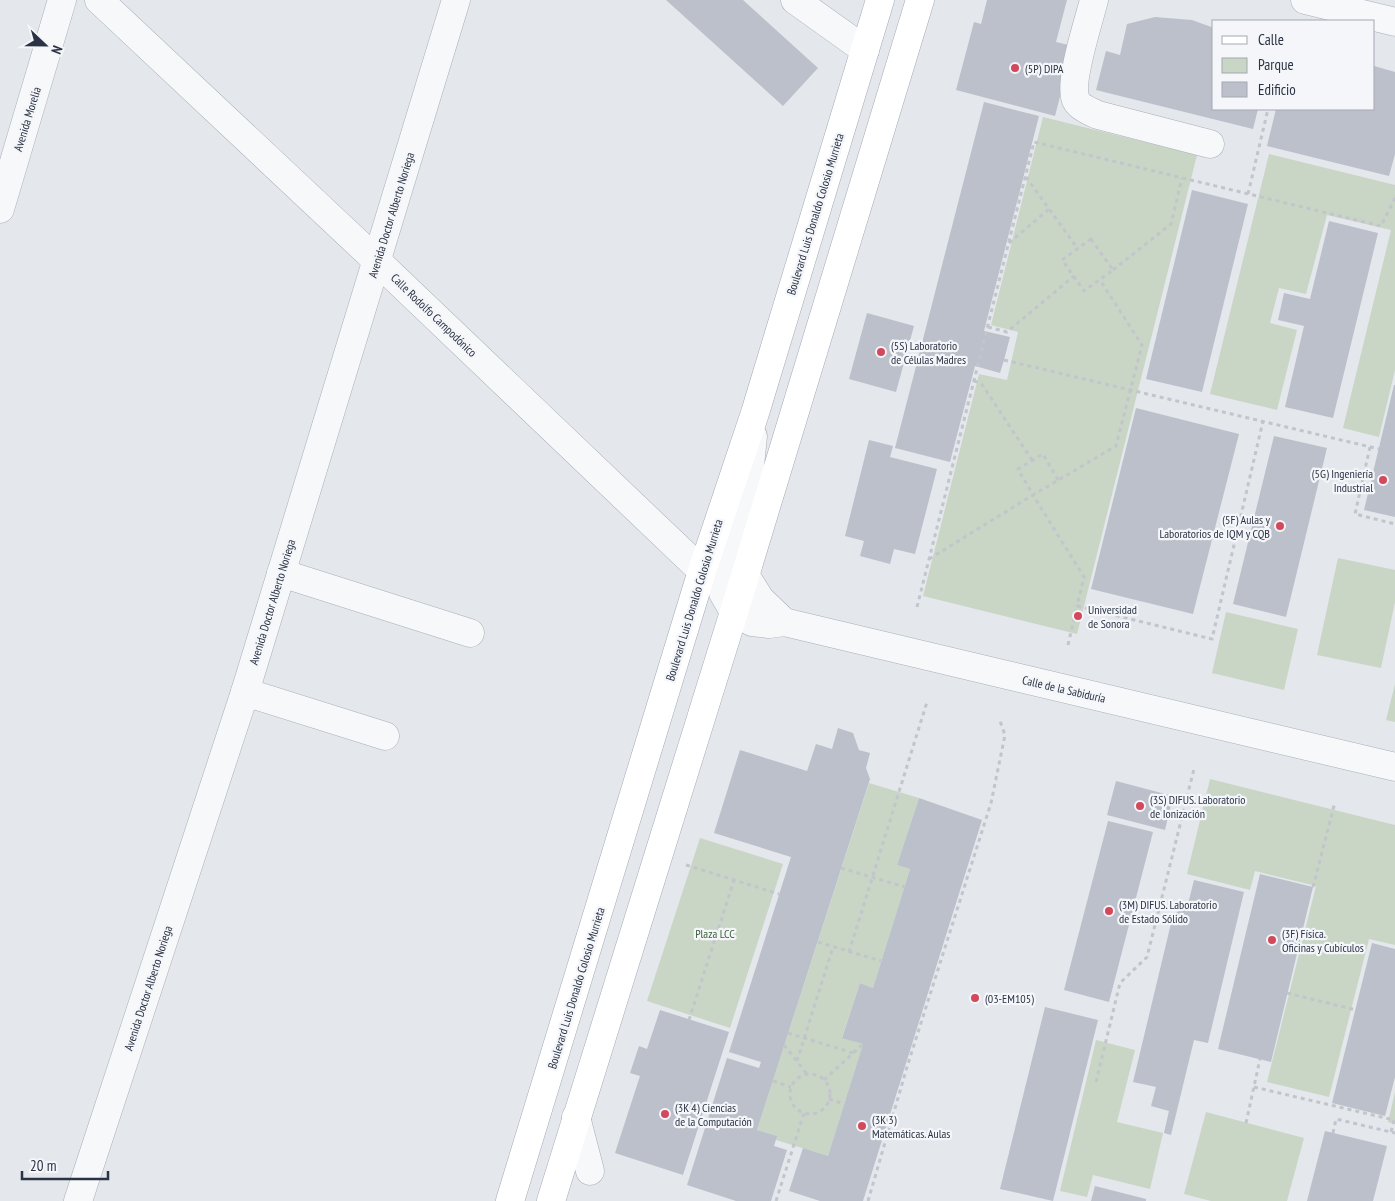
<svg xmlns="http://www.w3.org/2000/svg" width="1395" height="1201" font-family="'PT Sans Narrow',sans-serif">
	<rect width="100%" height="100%" fill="#e4e7ec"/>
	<g fill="#c9d6c5">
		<path d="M1043,117L1197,155L1077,634L923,596L979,374L1007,380L1018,332L991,325Z"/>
		<path d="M1269,154L1395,185V370L1379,437L1343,428L1391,230L1327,215L1306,294L1279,288L1270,323L1297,330L1277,410L1210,394Z"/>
		<path d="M1338,558L1395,570V602L1381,668L1317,655Z"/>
		<path d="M1226,612L1298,629L1284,690L1212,673Z"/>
		<path d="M1395,684V722L1386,720Z"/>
		<path d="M1210,779L1395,825V945L1369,939L1329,1097L1267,1082L1316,886L1255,871L1250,890L1187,874Z"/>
		<path d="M869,783L919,798L897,865L910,869L873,988L860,983L842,1037L863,1044L828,1156L776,1140V1136L757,1130Z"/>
		<path d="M700,838L783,864L730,1028L647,1001Z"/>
		<path d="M1096,1040L1135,1050L1117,1122L1163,1133L1150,1189L1093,1175L1087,1197L1060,1191Z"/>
		<path d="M1395,1092V1124L1388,1122Z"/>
		<path d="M1206,1112L1304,1138L1287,1201H1211L1184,1194Z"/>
	</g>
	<g fill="#bbc0ca">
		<path d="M666,0H743L818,68L783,106Z"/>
		<path d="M987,0H1067L1056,42L1073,46L1055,116L956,90L974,22L981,24Z"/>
		<path d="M1155,17L1192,20L1214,28V109H1258L1253,129L1096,90L1106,51L1120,55L1127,24Z"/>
		<path d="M1374,66L1395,72V154L1389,176L1267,146L1276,109H1374Z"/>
		<path d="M984,102L1039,116L984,331L1010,337L1004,360L1000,373L975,366L950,462L895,448Z"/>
		<path d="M1192,190L1248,204L1202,392L1146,379Z"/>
		<path d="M1329,221L1378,233L1333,418L1285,407L1304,326L1278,320L1284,293L1310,299Z"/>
		<path d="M867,313L914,326L896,392L849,379Z"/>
		<path d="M1394,385H1395V517L1364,510Z"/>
		<path d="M1136,408L1239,434L1193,614L1091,589Z"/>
		<path d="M1274,436L1327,448L1286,617L1233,604Z"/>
		<path d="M869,440L893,446L890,457L937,469L915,554L894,549L890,564L860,556L864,541L845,536Z"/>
		<path d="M838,728L853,733L859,750L870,753L866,768L870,779L757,1130L777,1136L774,1146L787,1150L771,1201H736L687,1185L727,1058L759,1068L761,1062L729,1052L791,857L714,833L740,750L807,771L816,744L832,749Z"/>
		<path d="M1116,781L1173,796L1165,830L1107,815Z"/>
		<path d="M919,798L982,820L863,1201H820L789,1191L803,1148L828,1156L863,1044L842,1038L860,983L873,988L910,869L897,865Z"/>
		<path d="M1108,821L1153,832L1109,1002L1064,990Z"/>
		<path d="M1260,874L1313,887L1271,1062L1218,1049Z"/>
		<path d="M1194,880L1244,892L1208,1043L1194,1040L1171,1135L1164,1133L1169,1111L1151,1106L1156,1087L1133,1082L1173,915L1188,904Z"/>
		<path d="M1372,943L1395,949V1077L1385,1116L1332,1103Z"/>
		<path d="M1045,1007L1098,1020L1053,1201L1000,1189Z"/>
		<path d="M660,1010L729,1032L683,1175L615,1153L640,1076L630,1073L639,1046L647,1049Z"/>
		<path d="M1325,1131L1387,1146L1373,1201H1307Z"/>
		<path d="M1095,1186L1146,1199V1201H1091Z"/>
	</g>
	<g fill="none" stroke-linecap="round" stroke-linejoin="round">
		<g stroke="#a9aeb7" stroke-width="29">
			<g id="minor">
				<path d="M99,0L377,261L702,571"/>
				<path d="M795,0L865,50"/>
				<path d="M1094,0C1089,21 1068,82 1076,100C1079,107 1091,112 1098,115L1210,144"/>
				<path d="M1305,0L1395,22"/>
				<path d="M0,209L62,0"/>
				<path d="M753,436L748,485L724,570L723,593L734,612L752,622L769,624L784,622L1395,767"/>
				<path d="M281,573L470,633"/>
				<path d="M745,575L760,599L784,622"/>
				<path d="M245,692L385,736"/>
				<path d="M576,1117L590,1171"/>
				<path d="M78,1201L245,692L456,0"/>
			</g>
		</g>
		<g stroke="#a3abb8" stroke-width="29">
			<g id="major">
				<path d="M510,1201L702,571L755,413L880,0"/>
				<path d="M551,1201L734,612L920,0"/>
			</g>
		</g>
		<g stroke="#c2c5cb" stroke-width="3" stroke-dasharray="4 4" stroke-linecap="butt">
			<path d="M1026,177L1078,249"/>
			<path d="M1248,194L1268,109"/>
			<path d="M1091,239L1113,270L1084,291L1062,260Z"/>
			<path d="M1009,243L1049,209"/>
			<path d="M1113,270L1171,224L1182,178"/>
			<path d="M988,327L1007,332L1074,276"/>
			<path d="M1004,360L1379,449"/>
			<path d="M974,381L981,383L1032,460"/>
			<path d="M1370,447L1355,514L1395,524"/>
			<path d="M1058,480L1043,454L1018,469L1033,495L1116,446L1142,345L1100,280"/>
			<path d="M929,559L1033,495L1084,577L1077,606"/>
			<path d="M917,607L1034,142L1381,226L1395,198"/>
			<path d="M1068,645L1077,606L1212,639L1263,421"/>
			<path d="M686,865L779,894"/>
			<path d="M841,868L905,887"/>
			<path d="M1313,887L1335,802"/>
			<path d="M818,942L881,961"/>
			<path d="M849,952L927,702"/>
			<path d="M1287,993L1356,1010"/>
			<path d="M689,1020L734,880"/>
			<path d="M788,1033L853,1053"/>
			<path d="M784,1045L807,1074"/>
			<path d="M797,1061L833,947"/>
			<circle cx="810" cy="1094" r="20"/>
			<path d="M824,1080L863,1044"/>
			<path d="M773,1081L791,1087"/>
			<path d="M1096,1082L1120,983L1147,957L1194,769"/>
			<path d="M1254,1087L1394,1120L1391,1132"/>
			<path d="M829,1099L844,1104"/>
			<path d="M1246,1123L1260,1059"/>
			<path d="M1333,1133L1336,1119L1395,1133"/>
			<path d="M776,1201L804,1113"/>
			<path d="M868,1201L907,1067L991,803L1005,735L1000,721"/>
		</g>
		<use href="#minor" stroke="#f7f8fa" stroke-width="28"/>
		<use href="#major" stroke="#fff" stroke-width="28"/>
	</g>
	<g fill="#d1495b" stroke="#f4f6f9" stroke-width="2">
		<circle cx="1015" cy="68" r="5"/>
		<circle cx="881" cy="352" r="5"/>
		<circle cx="1383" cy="480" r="5"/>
		<circle cx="1280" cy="526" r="5"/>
		<circle cx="1078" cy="616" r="5"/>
		<circle cx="1140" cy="806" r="5"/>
		<circle cx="1109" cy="911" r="5"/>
		<circle cx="1272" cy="940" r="5"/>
		<circle cx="975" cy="998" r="5"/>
		<circle cx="665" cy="1114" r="5"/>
		<circle cx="862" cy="1126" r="5"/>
	</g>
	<g text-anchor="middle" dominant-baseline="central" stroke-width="4.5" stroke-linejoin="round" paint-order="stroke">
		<g font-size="12" fill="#2b3445" stroke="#f4f6f9" text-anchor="start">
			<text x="1025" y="68">(5P) DIPA</text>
			<text x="891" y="345">(5S) Laboratorio<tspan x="891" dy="14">de Células Madres</tspan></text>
			<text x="1373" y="473" text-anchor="end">(5G) Ingeniería<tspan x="1373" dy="14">Industrial</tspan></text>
			<text x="1270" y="519" text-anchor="end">(5F) Aulas y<tspan x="1270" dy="14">Laboratorios de IQM y CQB</tspan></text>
			<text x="1088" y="609">Universidad<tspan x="1088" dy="14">de Sonora</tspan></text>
			<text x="1150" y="799">(3S) DIFUS. Laboratorio<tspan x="1150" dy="14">de Ionización</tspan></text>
			<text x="1119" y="904">(3M) DIFUS. Laboratorio<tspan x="1119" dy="14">de Estado Sólido</tspan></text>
			<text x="1282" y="933">(3F) Física.<tspan x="1282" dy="14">Oficinas y Cubículos</tspan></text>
			<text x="985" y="998">(03-EM105)</text>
			<text x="675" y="1107">(3K 4) Ciencias<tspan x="675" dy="14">de la Computación</tspan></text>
			<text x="872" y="1119">(3K 3)<tspan x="872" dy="14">Matemáticas. Aulas</tspan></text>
		</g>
		<g font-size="12" fill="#2b3445" stroke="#f4f6f9">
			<text transform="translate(27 119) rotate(-73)">Avenida Morelia</text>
			<text transform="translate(815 214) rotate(-73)">Boulevard Luis Donaldo Colosio Murrieta</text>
			<text transform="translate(391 215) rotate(-73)">Avenida Doctor Alberto Noriega</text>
			<text transform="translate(434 315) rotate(44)">Calle Rodolfo Campodónico</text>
			<text transform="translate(694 600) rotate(-73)">Boulevard Luis Donaldo Colosio Murrieta</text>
			<text transform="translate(272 602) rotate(-73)">Avenida Doctor Alberto Noriega</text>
			<text transform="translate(1064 689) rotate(13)">Calle de la Sabiduría</text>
			<text transform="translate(148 988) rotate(-72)">Avenida Doctor Alberto Noriega</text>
			<text transform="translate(576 988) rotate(-73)">Boulevard Luis Donaldo Colosio Murrieta</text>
		</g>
		<g font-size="12" fill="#3f6138" stroke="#f4f6f9">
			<text x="715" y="933">Plaza LCC</text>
		</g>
	</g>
	<rect x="1212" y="20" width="162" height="90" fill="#f4f6f9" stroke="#a4a8b1"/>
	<rect x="1222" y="36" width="25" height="8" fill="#ffffff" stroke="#a4a8b1"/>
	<text x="1258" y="45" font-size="15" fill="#2b3445">Calle</text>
	<rect x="1222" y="58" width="25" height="15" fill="#c9d6c5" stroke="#a4a8b1"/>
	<text x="1258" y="70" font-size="15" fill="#2b3445">Parque</text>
	<rect x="1222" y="82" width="25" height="15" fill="#bbc0ca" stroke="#a4a8b1"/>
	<text x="1258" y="95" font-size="15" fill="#2b3445">Edificio</text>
	<g transform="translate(45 45) rotate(112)" stroke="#f4f6f9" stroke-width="4" paint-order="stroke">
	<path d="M0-4L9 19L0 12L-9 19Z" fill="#2b3445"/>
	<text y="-8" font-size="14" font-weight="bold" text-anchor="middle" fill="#2b3445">N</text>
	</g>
	<path d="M22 1171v8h86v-8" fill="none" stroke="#2b3445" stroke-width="2.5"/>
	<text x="30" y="1171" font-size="15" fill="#2b3445" stroke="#f4f6f9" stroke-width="4" paint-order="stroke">20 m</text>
</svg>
